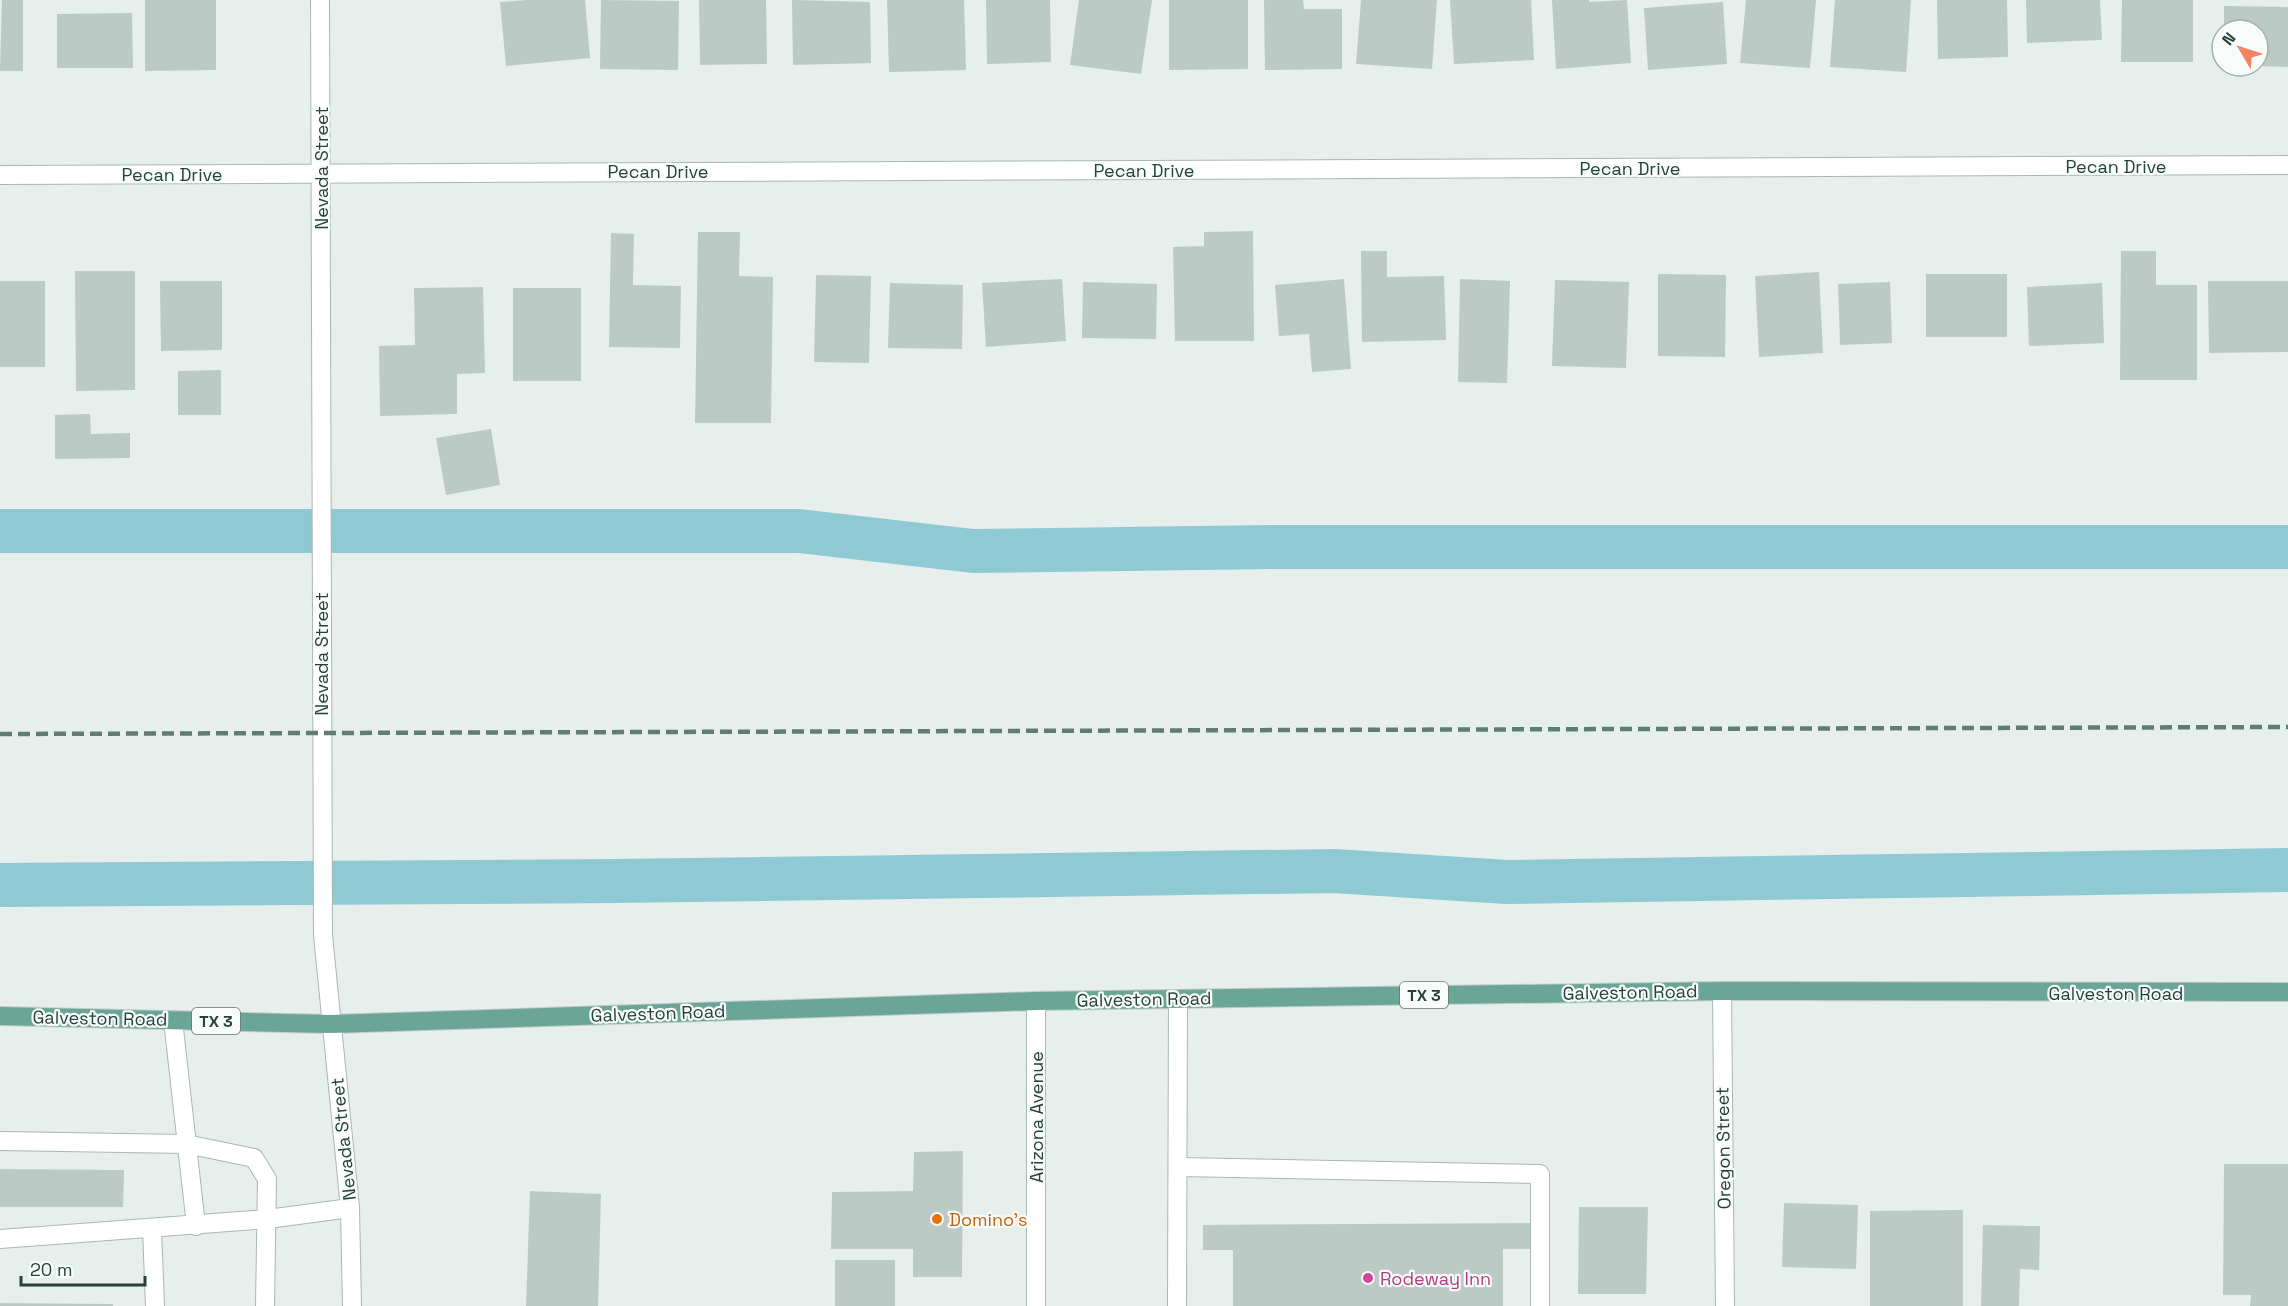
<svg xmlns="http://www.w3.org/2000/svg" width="2288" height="1306" font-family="'Space Grotesk',sans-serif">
	<rect width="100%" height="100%" fill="#e6efeb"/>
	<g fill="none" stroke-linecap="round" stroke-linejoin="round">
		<g stroke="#8ec9d4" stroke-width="44">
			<path d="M0,531H799L973,551L1270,547H2288"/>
			<path d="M0,885L616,881L1334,871L1507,882L2288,870"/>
		</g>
	</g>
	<g fill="#bbcac4">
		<path d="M2,0H23V71H0Z"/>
		<path d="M145,0H216V70L145,71Z"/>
		<path d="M527,0H585L590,58L506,66L500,2Z"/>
		<path d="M601,0L679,1L678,70L600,69Z"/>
		<path d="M699,0H766L767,64L700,65Z"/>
		<path d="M792,0L870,2L871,63L793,65Z"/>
		<path d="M887,0H964L966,70L889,72Z"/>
		<path d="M986,0H1050L1051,62L987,64Z"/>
		<path d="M1079,0H1152L1141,74L1070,65Z"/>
		<path d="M1169,0H1248V69L1169,70Z"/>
		<path d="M1264,0H1303L1304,9H1342V69L1265,70Z"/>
		<path d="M1361,0H1437L1432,69L1356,64Z"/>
		<path d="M1450,0H1531L1534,60L1454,64Z"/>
		<path d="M1552,0H1589V2L1627,0L1631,63L1556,69Z"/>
		<path d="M1746,0H1816L1810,68L1740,63Z"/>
		<path d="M1835,0H1911L1906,72L1830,67Z"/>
		<path d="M1937,0H2007L2008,57L1938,59Z"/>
		<path d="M2026,0H2100L2102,40L2027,43Z"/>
		<path d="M2122,0H2193V62H2121Z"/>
		<path d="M1723,2L1727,64L1648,70L1644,8Z"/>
		<path d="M2224,6L2288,7V67L2258,66V30H2224Z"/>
		<path d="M132,13L133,68H57V14Z"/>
		<path d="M1253,231L1254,341H1175L1173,247L1204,246V232Z"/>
		<path d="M698,232H740L739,276L773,277L771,423H695Z"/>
		<path d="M611,233L634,234L633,285L681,286L680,348L609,347Z"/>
		<path d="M1361,251H1387V277L1444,276L1446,340L1362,342Z"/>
		<path d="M2121,251H2156V285H2197V380H2120Z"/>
		<path d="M75,271H135V390L76,391Z"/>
		<path d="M1819,272L1823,353L1759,357L1755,276Z"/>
		<path d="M1658,274L1726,275L1725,357L1658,356Z"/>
		<rect x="1926" y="274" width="81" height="63"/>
		<path d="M816,275L871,276L869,363L814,362Z"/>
		<path d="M1062,279L1066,341L986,347L982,283Z"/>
		<path d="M1344,279L1351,369L1312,372L1309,334L1279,336L1275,285Z"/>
		<path d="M1460,279L1510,281L1507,383L1458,382Z"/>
		<path d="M1555,280L1629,282L1626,368L1552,366Z"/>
		<rect x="0" y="281" width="45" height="86"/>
		<path d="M160,281H222V350L161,351Z"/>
		<path d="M2208,281H2288V352L2209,353Z"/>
		<path d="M1083,282L1157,284L1156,339L1082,338Z"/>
		<path d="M1890,282L1892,343L1840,345L1838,284Z"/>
		<path d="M890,283L963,285L962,349L888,348Z"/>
		<path d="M2102,283L2104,343L2029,346L2027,287Z"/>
		<path d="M483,287L485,373L457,374V414L380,416L379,346L415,345L414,288Z"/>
		<rect x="513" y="288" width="68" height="93"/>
		<path d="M221,370V415H178V371Z"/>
		<path d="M90,414L91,434L130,433V458L55,459V415Z"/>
		<path d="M491,429L500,485L446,495L436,438Z"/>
		<path d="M963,1151L962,1277H913V1249H831L832,1192L913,1191L914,1152Z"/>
		<path d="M2224,1164H2288V1306H2250L2251,1295H2223Z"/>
		<path d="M0,1169L124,1170L123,1207H0Z"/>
		<path d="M530,1191L601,1194L598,1306H526Z"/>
		<path d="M1784,1203L1858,1205L1856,1269L1782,1267Z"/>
		<path d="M1579,1207H1648L1646,1294H1578Z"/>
		<path d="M1963,1210V1306H1870V1211Z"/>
		<path d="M1534,1223L1533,1249H1503V1306H1233V1250H1203V1225Z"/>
		<path d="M1983,1225L2040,1226L2039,1270L2020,1269L2019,1306H1981Z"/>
		<rect x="835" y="1260" width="60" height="46"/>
		<path d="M0,1303L113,1304V1306H0Z"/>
	</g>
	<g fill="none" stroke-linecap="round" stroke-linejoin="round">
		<g stroke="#a8b8b2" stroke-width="20">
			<g id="minor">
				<path d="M320,0L323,935L350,1208L352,1306"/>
				<path d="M0,175L2288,165"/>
				<path d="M1722,991L1725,1306"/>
				<path d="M173,1020L196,1226"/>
				<path d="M0,1141L186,1144L254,1158L267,1179L265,1306"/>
				<path d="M1178,1167L1540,1174V1306"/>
				<path d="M152,1229L155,1306"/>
				<path d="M0,1239L268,1219L350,1208"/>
				<path d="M1036,1306V1001"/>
				<path d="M1177,1306L1178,999"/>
			</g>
		</g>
		<g stroke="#c2cac8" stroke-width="20">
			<path id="major" d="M0,1016L331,1024L1036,1001L1722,991L2288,992"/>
		</g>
		<use href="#minor" stroke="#fff" stroke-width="18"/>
		<use href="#major" stroke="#6aa596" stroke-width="18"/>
		<path stroke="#5f7d75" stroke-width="4.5" stroke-dasharray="12 6" stroke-linecap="butt" d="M0,734L2288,727"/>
	</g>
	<circle fill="#e8710a" stroke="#f7fbf9" stroke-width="2" cx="937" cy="1219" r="6"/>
	<circle fill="#d1479c" stroke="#f7fbf9" stroke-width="2" cx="1368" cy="1278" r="6"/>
	<g text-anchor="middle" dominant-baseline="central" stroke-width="4.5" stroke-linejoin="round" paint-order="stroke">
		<g fill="#f7fbf9" stroke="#637a73" stroke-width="1.5">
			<rect x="1400" y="982" width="48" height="26" rx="4.5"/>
			<rect x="192" y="1008" width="48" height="26" rx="4.5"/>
		</g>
		<g font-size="16" font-weight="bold" fill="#24423a">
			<text x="1424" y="995">TX 3</text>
			<text x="216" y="1021">TX 3</text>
		</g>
		<g font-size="18" fill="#24423a" stroke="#f7fbf9">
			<text x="2116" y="166">Pecan Drive</text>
			<text transform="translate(321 168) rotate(-90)">Nevada Street</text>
			<text x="1630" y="168">Pecan Drive</text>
			<text x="1144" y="170">Pecan Drive</text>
			<text x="658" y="171">Pecan Drive</text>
			<text x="172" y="174">Pecan Drive</text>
			<text transform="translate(321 654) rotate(-90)">Nevada Street</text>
			<text transform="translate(1630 992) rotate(-1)">Galveston Road</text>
			<text x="2116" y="993">Galveston Road</text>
			<text transform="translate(1144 999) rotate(-1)">Galveston Road</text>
			<text transform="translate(658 1013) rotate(-2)">Galveston Road</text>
			<text transform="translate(100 1018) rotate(1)">Galveston Road</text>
			<text transform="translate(1036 1117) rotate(-90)">Arizona Avenue</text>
			<text transform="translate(343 1139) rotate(-96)">Nevada Street</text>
			<text transform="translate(1723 1148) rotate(-91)">Oregon Street</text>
		</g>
		<g font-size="18" fill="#c56008" stroke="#f7fbf9" text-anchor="start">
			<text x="949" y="1219">Domino's</text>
		</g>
		<g font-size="18" fill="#b23c85" stroke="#f7fbf9" text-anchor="start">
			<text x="1380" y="1278">Rodeway Inn</text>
		</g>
	</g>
	<g transform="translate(2240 48) rotate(309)"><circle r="28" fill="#f7fbf9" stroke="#a3b1ad" stroke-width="1.5"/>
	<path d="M0-4.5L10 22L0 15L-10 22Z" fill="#f4845f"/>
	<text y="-9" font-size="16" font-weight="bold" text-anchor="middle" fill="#24423a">N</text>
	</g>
	<path d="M21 1276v9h124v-9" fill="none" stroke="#24423a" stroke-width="3"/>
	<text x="30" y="1276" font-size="18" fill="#24423a" stroke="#f7fbf9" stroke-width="4.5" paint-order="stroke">20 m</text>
</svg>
